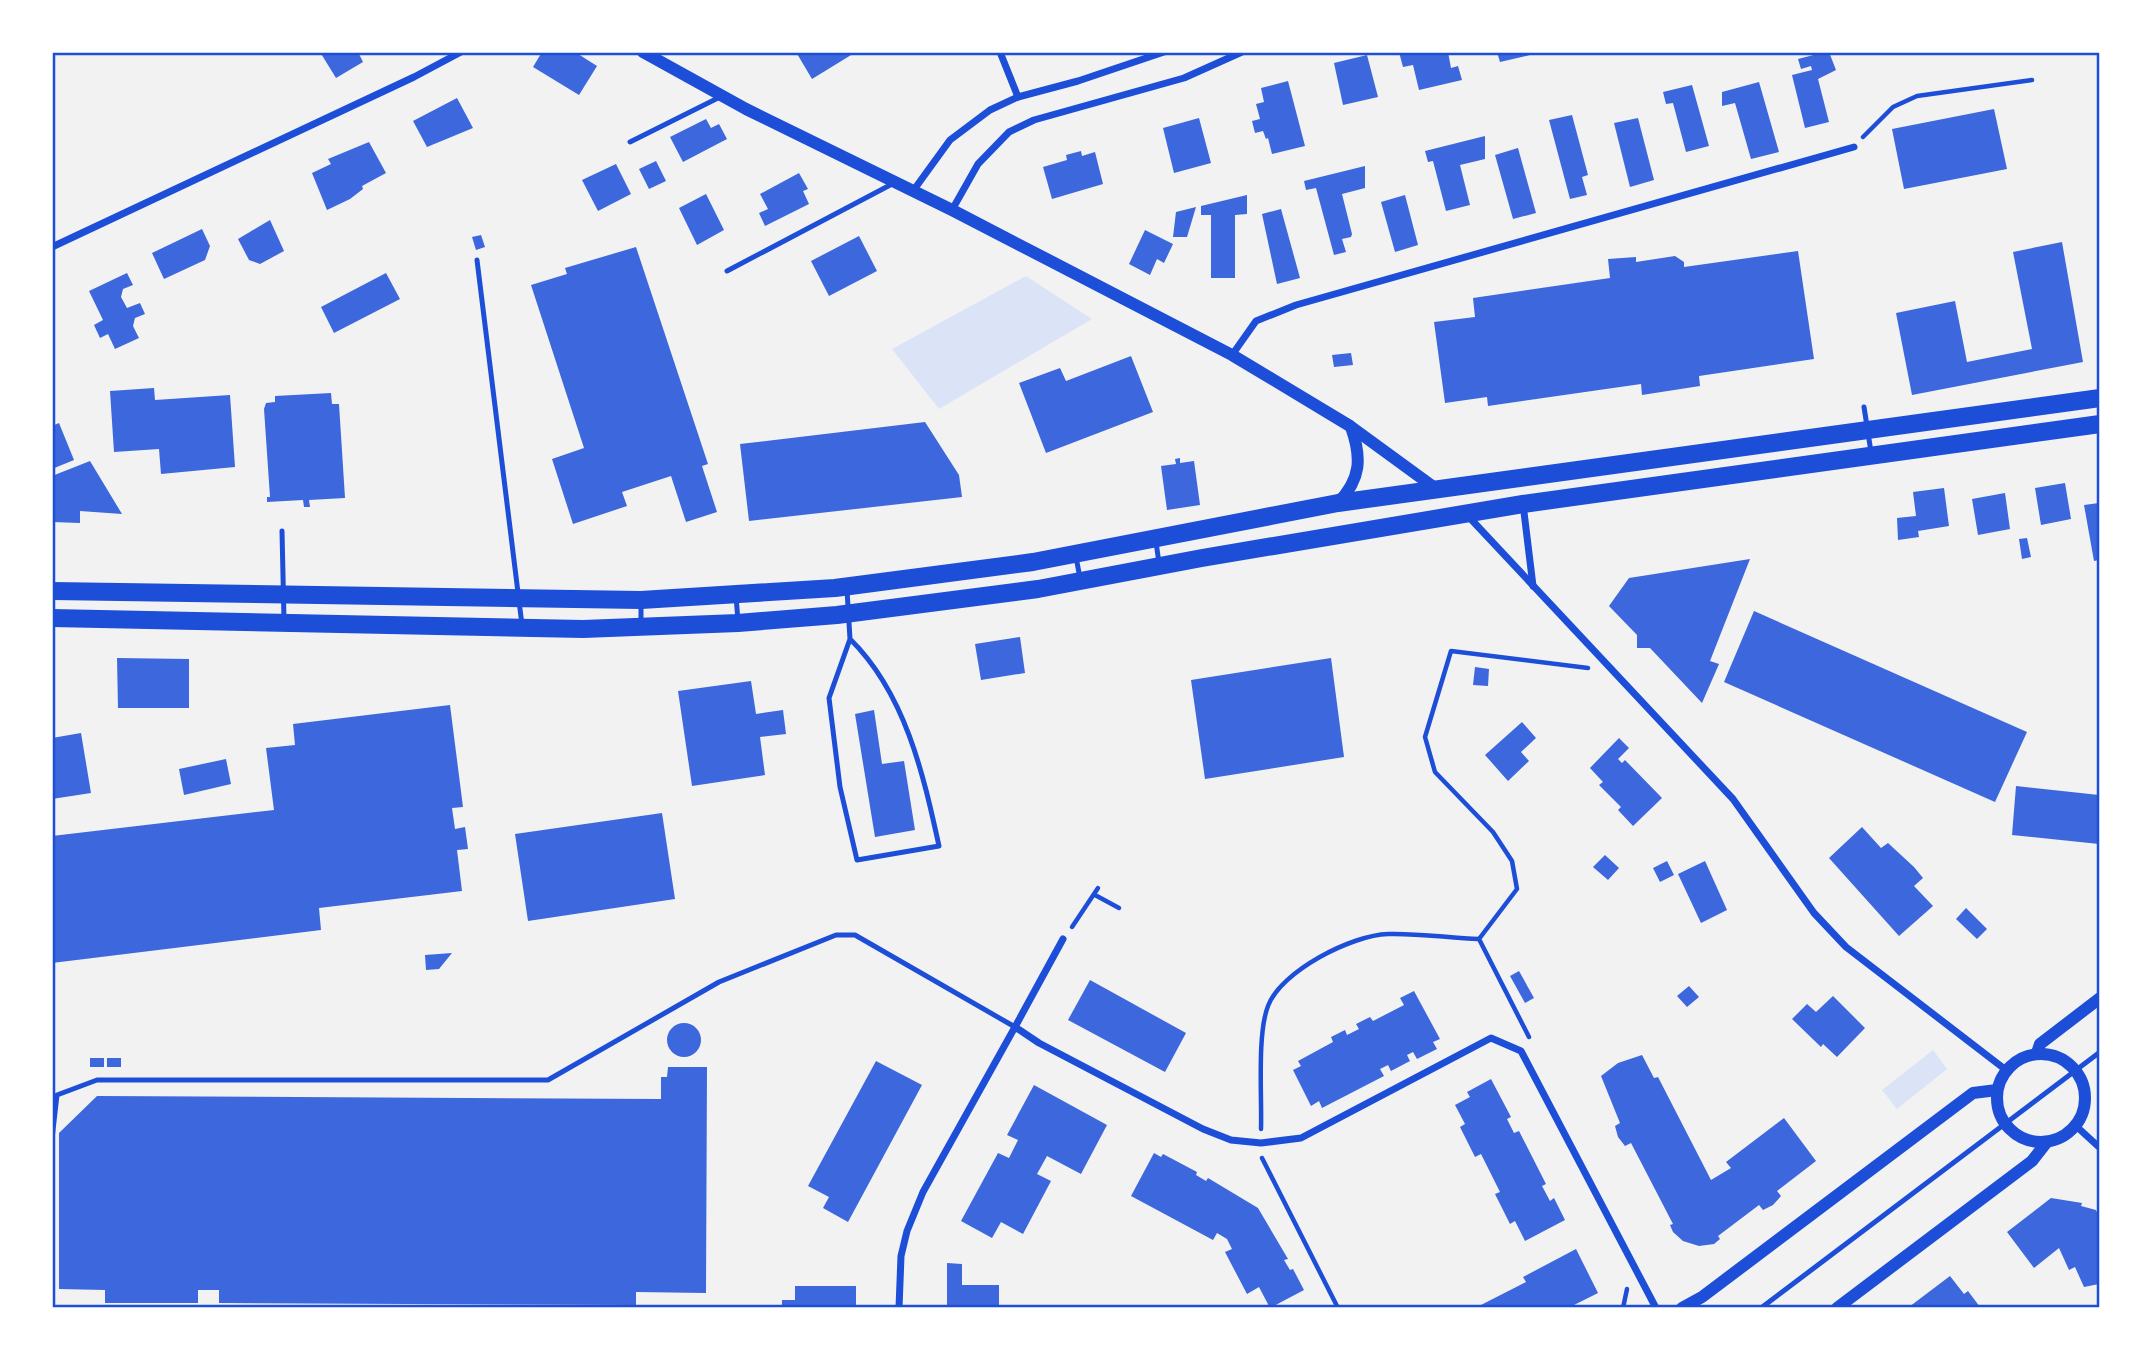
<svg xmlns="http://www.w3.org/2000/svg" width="2152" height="1360" font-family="Roboto,sans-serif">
	<rect width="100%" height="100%" fill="#f2f2f2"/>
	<g fill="#dbe4f7">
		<path d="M1026,276L1092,319L939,409L892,349Z"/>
		<path d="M1933,1050L1947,1069L1897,1109L1882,1090Z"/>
	</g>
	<g fill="#3d67dc">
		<path d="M320,52H358L363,62L336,78Z"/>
		<path d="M542,52H575L597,66L579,95L533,67Z"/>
		<path d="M796,52H856L812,79Z"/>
		<path d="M1399,52H1448L1451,68L1458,66L1462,80L1419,90L1413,65L1403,67Z"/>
		<path d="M1497,52H1529L1530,55L1500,62Z"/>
		<path d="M1825,52H1829L1836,70L1818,79L1829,122L1805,128L1792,75L1812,70L1811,66L1801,69L1798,59Z"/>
		<path d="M1367,55L1378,97L1343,105L1334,63Z"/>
		<path d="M1288,81L1305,146L1272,154L1268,138L1266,139L1263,131L1255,133L1252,121L1260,119L1256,104L1264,102L1261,88Z"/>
		<path d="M1759,82L1779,152L1751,159L1735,103L1722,106V92Z"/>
		<path d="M1692,85L1709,146L1686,152L1673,103L1666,104L1663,92Z"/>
		<path d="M457,98L473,128L427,147L413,121Z"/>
		<path d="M1994,109L2007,169L1904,189L1892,129Z"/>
		<path d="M1572,115L1588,175L1582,177L1587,195L1570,199L1549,120Z"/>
		<path d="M1199,118L1211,163L1174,173L1163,128Z"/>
		<path d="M1638,118L1654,180L1630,187L1614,123Z"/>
		<path d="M706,119L711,128L719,124L727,139L683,162L670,137Z"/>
		<path d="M1485,136V159L1460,165L1470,205L1446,211L1433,161L1428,162L1425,151Z"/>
		<path d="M369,142L386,173L362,186L363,189L350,199L327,210L312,173L331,164L328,159Z"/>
		<path d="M1518,148L1536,213L1513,219L1495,155Z"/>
		<path d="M1081,151L1082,156L1095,152L1103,184L1052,199L1043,167L1067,160L1066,155Z"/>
		<path d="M656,161L666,181L649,189L639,169Z"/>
		<path d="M616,164L631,194L598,211L582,180Z"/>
		<path d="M1365,166V188L1342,194L1352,234L1351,237L1342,239L1346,252L1334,255L1316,188L1306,190L1304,181Z"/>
		<path d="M799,173L808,189L803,191L809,204L765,226L759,213L768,209L760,194Z"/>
		<path d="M706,194L724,230L697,245L679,208Z"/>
		<path d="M1247,195V214L1235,215V278H1211V215H1201V206Z"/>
		<path d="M1405,195L1418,245L1395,252L1381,202Z"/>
		<path d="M1196,207L1187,237H1173L1176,212Z"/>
		<path d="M1281,209L1300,278L1277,284L1262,214Z"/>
		<path d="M270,220L284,251L260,264L249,260L238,239Z"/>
		<path d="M202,229L210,246L205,260L164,279L152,253Z"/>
		<path d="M1145,230L1173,244L1164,263L1157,259L1150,275L1129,264Z"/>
		<path d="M481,235L485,247L476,250L472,237Z"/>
		<path d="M859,236L877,271L829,296L811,261Z"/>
		<path d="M2062,242L2083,362L1912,395L1896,313L1955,301L1967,362L2032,349L2013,252Z"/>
		<path d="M636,247L708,464L702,466L717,512L686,522L671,476L622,492L627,506L573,524L552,459L584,448L531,285L567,274L565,268Z"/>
		<path d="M1798,251L1814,359L1699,376L1700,386L1642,395L1641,384L1488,406L1487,397L1445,403L1434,322L1475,317L1473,298L1610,278L1608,259L1636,257V262L1675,256L1684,262V267Z"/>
		<path d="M127,273L133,285L123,289L121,297L127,308L140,303L145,314L135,318L133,326L139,338L115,349L108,334L100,338L94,325L103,320L89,291Z"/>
		<path d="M386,273L400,299L334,333L321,307Z"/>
		<path d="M1351,353L1353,365L1334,367L1332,355Z"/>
		<path d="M1131,356L1153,412L1046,453L1019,383L1060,368L1066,381Z"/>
		<path d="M154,388L155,400L230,395L235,467L161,474L159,449L114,452L110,391Z"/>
		<path d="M331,393L332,404H339L345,498L309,500L310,507H304L303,500L267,502V497H270L264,409L266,403L275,402V396Z"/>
		<path d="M925,422L959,475L962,497L749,521L740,444Z"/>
		<path d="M59,423L74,460L52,469V426Z"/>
		<path d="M1180,458V463L1194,461L1200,505L1167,510L1161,466L1176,464L1175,459Z"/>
		<path d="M90,461L122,514L80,511V523L52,522V476Z"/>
		<path d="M2065,483L2071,519L2041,525L2035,488Z"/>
		<path d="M1944,488L1949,526L1918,531L1919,537L1898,540L1897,518L1916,516L1913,492Z"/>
		<path d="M2005,493L2010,529L1978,535L1972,499Z"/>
		<path d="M2099,503V560L2094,561L2084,505Z"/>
		<path d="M2027,538L2031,557L2022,559L2019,539Z"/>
		<path d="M1750,559L1710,661L1719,664L1702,703L1650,648H1637V635L1609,606L1629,578Z"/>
		<path d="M1754,611L2027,732L1995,802L1724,682Z"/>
		<path d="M1020,637L1025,673L981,680L975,644Z"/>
		<path d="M117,658L189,659V708H118Z"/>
		<path d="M1331,658L1344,757L1205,779L1191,680Z"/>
		<path d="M1475,667L1489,669L1488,686L1473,685Z"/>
		<path d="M751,681L756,714L783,710L786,734L760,737L765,775L692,786L678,691Z"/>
		<path d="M450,705L463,807L452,808L455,829L465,827L468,849L457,850L462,891L319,908L321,930L52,963V836L274,810L266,748L295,745L293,724Z"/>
		<path d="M874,710L882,764L904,761L915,830L875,837L855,714Z"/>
		<path d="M1522,722L1536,738L1521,752L1529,761L1508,781L1485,755Z"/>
		<path d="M81,733L91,793L52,799V738Z"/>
		<path d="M1619,738L1629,748L1618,759L1622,763L1625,760L1662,798L1633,826L1618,810L1621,807L1599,785L1603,782L1590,768Z"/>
		<path d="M226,759L231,784L184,795L179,769Z"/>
		<path d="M2016,786L2099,795V844L2012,835Z"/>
		<path d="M662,813L675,899L528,921L515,834Z"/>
		<path d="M1862,827L1881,848L1888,843L1914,867L1923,878L1914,886L1933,906L1899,936L1829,858Z"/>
		<path d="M1605,855L1619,868L1608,880L1593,867Z"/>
		<path d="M1667,861L1674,875L1660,882L1653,868Z"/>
		<path d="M1705,861L1727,910L1701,923L1678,874Z"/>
		<path d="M1966,908L1987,929L1977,939L1956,919Z"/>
		<path d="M452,953L439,969L426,970L425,955Z"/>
		<path d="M1519,971L1534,998L1525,1003L1510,976Z"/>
		<path d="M1090,980L1186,1033L1165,1072L1068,1020Z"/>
		<path d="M1689,986L1699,997L1687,1007L1677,996Z"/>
		<path d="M1414,991L1440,1039L1433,1042L1437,1049L1417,1059L1413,1052L1407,1055L1410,1061L1391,1071L1388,1065L1380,1069L1384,1076L1322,1108L1319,1101L1311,1106L1293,1070L1301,1066L1298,1061L1333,1042L1331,1037L1345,1030L1347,1035L1359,1029L1356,1024L1370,1017L1373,1021L1404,1005L1400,998Z"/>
		<path d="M1833,996L1865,1028L1837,1057L1823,1044L1821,1047L1792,1019L1807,1004L1816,1012Z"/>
		<circle cx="684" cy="1040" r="17"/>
		<path d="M1642,1055L1654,1078L1658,1077L1711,1180L1731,1168L1726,1162L1784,1118L1816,1161L1777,1191L1781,1196L1773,1205L1763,1210L1759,1205L1718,1236L1720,1239L1714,1244L1699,1246L1683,1241L1673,1232L1670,1225L1673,1224L1631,1143L1625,1146L1618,1137L1615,1126L1620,1123L1601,1076L1618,1063Z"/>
		<rect x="90" y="1058" width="14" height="9"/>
		<rect x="107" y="1058" width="14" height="9"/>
		<path d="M876,1061L922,1085L848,1222L823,1208L829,1197L808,1186Z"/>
		<path d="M668,1067H707L706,1293L636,1292V1305L219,1303V1290H198V1303H105V1290L59,1289V1133L97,1096L661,1099V1077H667Z"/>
		<path d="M1491,1079L1511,1117L1507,1119L1514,1133L1519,1131L1546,1184L1542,1186L1550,1201L1554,1198L1565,1220L1525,1241L1515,1221L1510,1224L1495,1194L1500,1192L1481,1154L1475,1157L1460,1127L1465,1124L1455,1105L1470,1097L1467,1092Z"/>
		<path d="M1034,1085L1107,1125L1081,1174L1047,1156L1037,1174L1051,1181L1023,1234L1001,1222L992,1238L961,1221L998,1153L1009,1158L1018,1140L1007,1135Z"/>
		<path d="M1154,1153L1161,1157L1163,1154L1197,1172L1196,1175L1206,1181L1208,1178L1258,1208L1288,1259L1284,1260L1290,1270L1293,1269L1304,1290L1270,1308L1259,1287L1247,1294L1225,1252L1232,1249L1227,1239L1217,1233L1213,1240L1131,1196Z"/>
		<path d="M2051,1198L2082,1203L2081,1206L2096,1210L2099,1217V1284L2084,1287L2075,1267L2069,1270L2059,1248L2034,1268L2007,1232Z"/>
		<path d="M1576,1249L1598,1293L1570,1307H1477L1526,1282L1523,1277Z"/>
		<path d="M947,1263L962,1264V1285H999V1307H947Z"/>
		<path d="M1950,1276L1964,1294L1968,1291L1980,1307H1909Z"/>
		<path d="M795,1286H856V1307H782V1300H795Z"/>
	</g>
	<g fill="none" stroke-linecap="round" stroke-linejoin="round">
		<g stroke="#1d4ed8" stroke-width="4.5">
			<path d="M1863,137L1893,107L1917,96L2032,80"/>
			<path d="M1095,895L1119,908"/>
			<path d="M1072,927L1098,888"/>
			<path d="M1529,1037L1479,939L1517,889L1512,861L1493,832L1435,772L1425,737L1451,651L1588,668"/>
			<path d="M1261,1129C1262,1096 1257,1034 1268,1006C1281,971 1352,935 1388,934C1418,933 1449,938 1479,939"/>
			<path d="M1262,1158L1338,1308"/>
			<path d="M1623,1308L1627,1289"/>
		</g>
		<g stroke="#1d4ed8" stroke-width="5">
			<path d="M630,142L722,96"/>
			<path d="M477,260L522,625"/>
			<path d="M727,271L894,183"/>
			<path d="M1864,407L1871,452"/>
			<path d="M282,531L284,620"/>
			<path d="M1156,542L1159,563"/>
			<path d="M1076,557L1080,578"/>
			<path d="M847,590L850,639L829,698L840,787L857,860L939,846C923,773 905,693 850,639"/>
			<path d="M736,596L738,621"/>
			<path d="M641,603V624"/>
			<path d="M52,1139L57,1095L97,1080H548L719,982L836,935H855L1015,1027"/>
			<path d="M1761,1308L2100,1052"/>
		</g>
		<g stroke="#1d4ed8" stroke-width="7">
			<path d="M1000,52L1018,97"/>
			<path d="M913,191L950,140L990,110L1018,97L1078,81L1164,52"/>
			<path d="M952,210L978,164L1009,132L1034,120L1184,78L1242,52"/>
			<path d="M52,247L414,77L461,52"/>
			<path d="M1232,355L1256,321L1296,305L1854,147"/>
			<path d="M1523,504L1533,586"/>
			<path d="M1468,516L1733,799L1814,913L1846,947L2006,1070"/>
			<path d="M1015,1027L1063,939"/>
			<path d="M2076,1126L2100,1148"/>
			<path d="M899,1308L901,1256L907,1231L923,1192L1015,1027L1039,1043L1203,1129L1231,1140L1261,1143L1301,1138L1491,1038L1521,1051L1656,1308"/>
		</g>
		<g stroke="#1d4ed8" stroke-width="12">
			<path d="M643,52L746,109L952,210L1232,355L1350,426L1435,488"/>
			<path d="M1338,503C1361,479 1362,458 1351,427"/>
			<path d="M2037,1053L2040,1044L2100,998"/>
			<circle cx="2041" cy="1098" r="44"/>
			<path d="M1682,1308L1702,1297L1973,1093L1997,1090"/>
			<path d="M1837,1308L2032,1161L2046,1143"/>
		</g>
		<g stroke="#1d4ed8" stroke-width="18">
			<path d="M52,591L641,600L835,588L1033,562L1338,503L2100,398"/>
			<path d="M52,618L583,629L738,623L837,615L1038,589L1202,558L1523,504L2100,424"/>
		</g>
	</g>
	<rect width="2152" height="1360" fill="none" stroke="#ffffff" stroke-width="108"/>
	<rect x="54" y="54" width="2044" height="1252" fill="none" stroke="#1d4ed8" stroke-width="2.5"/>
</svg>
